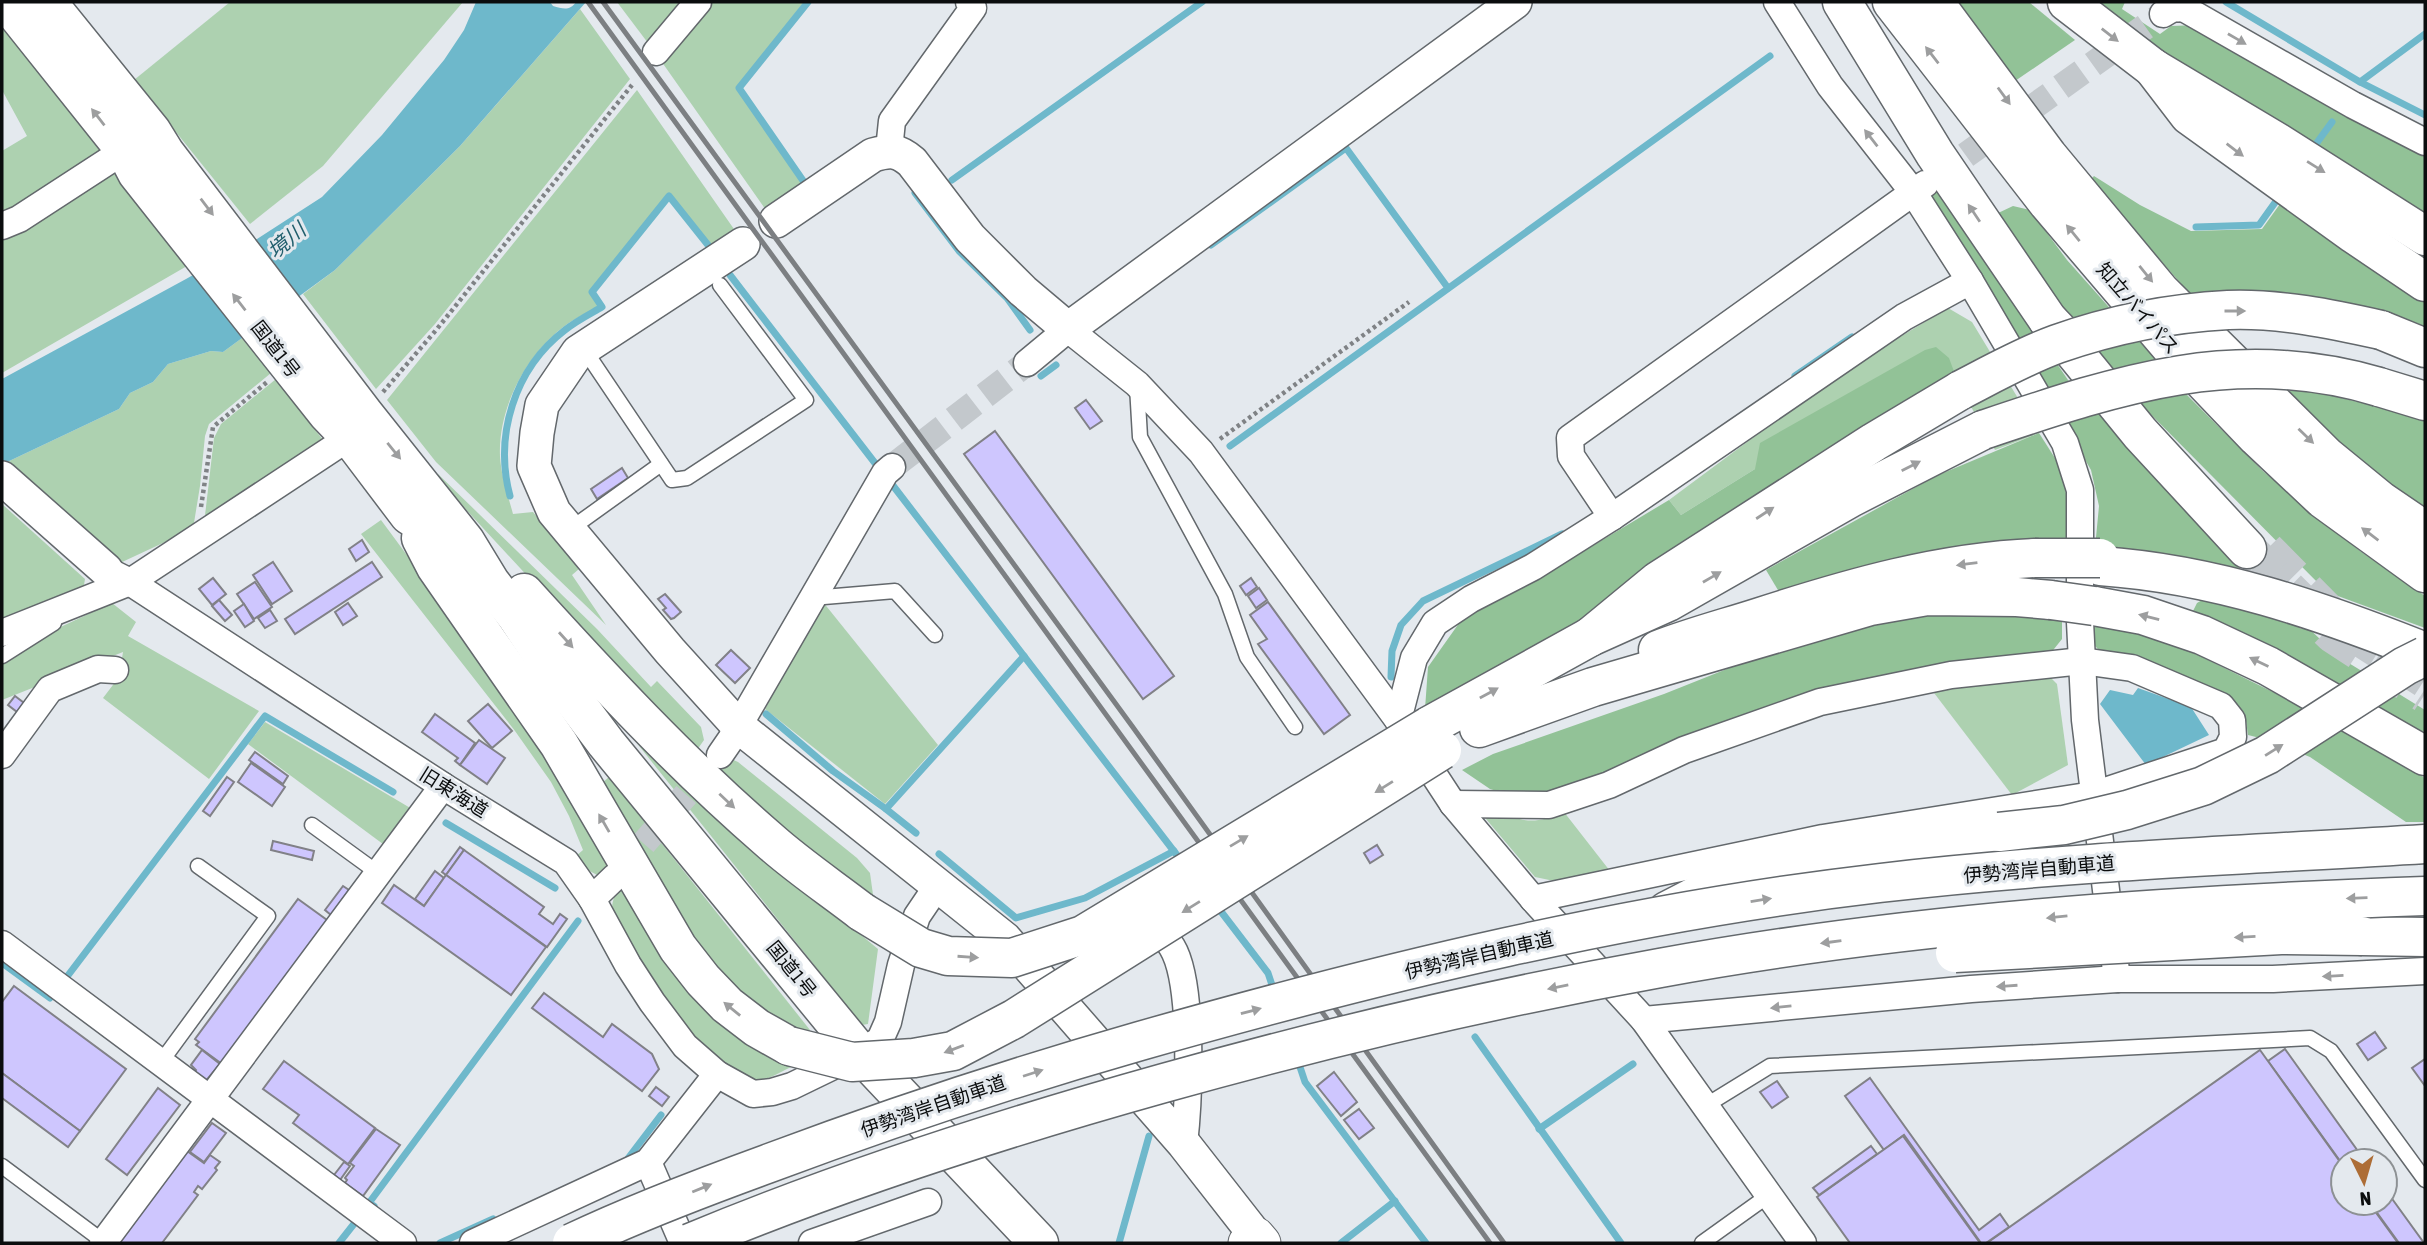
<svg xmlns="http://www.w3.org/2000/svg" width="2427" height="1245" font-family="'Asap Condensed','Noto Sans JP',sans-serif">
	<rect width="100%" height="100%" fill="#e4e9ee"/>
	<g fill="#add1b0">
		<path d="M230,2H463L323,166L250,224L134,80Z"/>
		<path d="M617,2H691L651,47Z"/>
		<path d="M708,2H804L737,88L805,186L768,213L659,58Z"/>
		<path d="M580,9L630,79L435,324L376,389L303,294L335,270L460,146Z"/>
		<path d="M2,20L101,151L2,216V151L27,136L2,90Z"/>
		<path d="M637,90L736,232L713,248L669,194L589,292L599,306C587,313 573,319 562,328C525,357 498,409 500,456C501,476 508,495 513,514L533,512L579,569L572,575L606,625L436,462L387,400Z"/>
		<path d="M116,173L187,266L2,373V238L21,229Z"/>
		<path d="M1948,308L1972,322L2039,433L1995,450L1959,385L1755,469L1681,515L1669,500L1840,373Z"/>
		<path d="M242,338L271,373L209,424L205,436L200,486L193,529L120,563L5,463L119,409L130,393L153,382L168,364L211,351L223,352Z"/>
		<path d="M276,379L323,440L204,524L214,438L221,424Z"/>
		<path d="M438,474L597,629L651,687L657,681L701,727L704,740L697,750L617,673L434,475Z"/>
		<path d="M2,504L85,579L84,585L16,619L2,624Z"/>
		<path d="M381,520L533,726L614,868L599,876L584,868L576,856L583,850L569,816L551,782L515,731L361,534Z"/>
		<path d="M823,602L938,745L885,804L765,709Z"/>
		<path d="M112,603L136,622L128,636L259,711L209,779L103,698L119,677L123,652L2,700V662L52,631Z"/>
		<path d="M2048,675L2057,684L2068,765L2012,795L1931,689Z"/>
		<path d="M604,702L814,896L878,949L868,1024L862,1025Z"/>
		<path d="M265,722L412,809L387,847L248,744Z"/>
		<path d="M727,757L738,762L857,858L870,873L874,902L813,858L709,764Z"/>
		<path d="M609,777L810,1030L807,1035L769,1018L727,985L694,944L602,783Z"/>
		<path d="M1492,810C1523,821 1532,826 1564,812L1610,871L1559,882L1535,877L1486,819Z"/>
		<path d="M623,884L793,1066C780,1072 762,1084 748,1081C702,1072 640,963 615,924C610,908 611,897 623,884Z"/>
	</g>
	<g fill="#92c297">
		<path d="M1956,2H2029L2075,40L2015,81Z"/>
		<path d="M2090,2H2125L2122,9L2160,34L2171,26L2198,25L2425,154V218L2145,42Z"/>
		<path d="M2094,176L2140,205L2191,231L2262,229L2285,197L2425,291V330L2197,302L2090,180Z"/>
		<path d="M1936,186L2068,380L2248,571L2174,555L2095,548L2099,506L2091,470L1995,305L1927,205L1929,192Z"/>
		<path d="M2013,206L2030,210L2067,260L2188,396L2264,472L2360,551L2425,596V628L2327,592L2095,358L1996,214Z"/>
		<path d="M1936,347L1949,358L1959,385L1424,723L1428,667L1462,619L1519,590L1669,500L1681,515L1755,469L1760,443L1925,350Z"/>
		<path d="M2279,391H2312L2425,418V510L2375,475Z"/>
		<path d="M2039,433L2060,466L2070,511L2068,548L1785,602L1766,570L1936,476Z"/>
		<path d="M2207,597L2303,623L2339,657L2425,710V729L2416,743L2191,615L2197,603Z"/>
		<path d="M1990,613L2062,618V639L2050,654L1978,661L1584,785L1540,794L1514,796L1490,789L1462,770L1493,754L1664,694L1772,651L1912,616Z"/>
		<path d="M2092,622L2140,633L2198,655L2317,714L2425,778V822H2406L2310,757L2268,740L2248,735L2245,714L2238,705L2148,663L2099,650L2090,641Z"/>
	</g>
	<g fill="#6eb8cb">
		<path d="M476,2H550L553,6C563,9 570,11 576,2H586L460,146L335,270L223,352L211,351L168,364L153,382L130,393L119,409L5,463L2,460V379L186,279L257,239L322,197L382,135L444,60L464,30Z"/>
		<path d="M2138,688L2191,707L2209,735L2146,765L2100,704L2110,690L2133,695Z"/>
	</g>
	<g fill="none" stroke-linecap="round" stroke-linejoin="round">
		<g stroke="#6eb8cb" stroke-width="7">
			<path d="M2226,2L2360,82L2425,34"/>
			<path d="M2360,82L2425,115"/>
			<path d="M2316,144L2332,122"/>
			<path d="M952,180L1202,2"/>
			<path d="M804,182L739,88L808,2"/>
			<path d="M915,193L959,251L1007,298L1030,330"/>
			<path d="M2196,227L2259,225L2279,197"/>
			<path d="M1211,245L1346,148L1448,288"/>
			<path d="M730,275L878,467L876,471"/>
			<path d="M1041,376L1056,365"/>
			<path d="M1795,376L1852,337"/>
			<path d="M1230,446L1770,56"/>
			<path d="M891,483L1183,863"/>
			<path d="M510,496C494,436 514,369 565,330C576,321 590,314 602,307L592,292L669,196L708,245"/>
			<path d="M1391,677L1392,651L1401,625L1423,601L1562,534"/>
			<path d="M766,714L833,771L886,809L1024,656"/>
			<path d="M886,809L916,833"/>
			<path d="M446,823L555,888"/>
			<path d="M939,854L1016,918L1085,898L1174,851"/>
			<path d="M1216,905L1268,973L1275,994"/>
			<path d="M2,963L50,998L53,994"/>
			<path d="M66,978L265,716L393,792"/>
			<path d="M1475,1037L1621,1243"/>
			<path d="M1297,1058L1305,1082L1426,1243"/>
			<path d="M1539,1129L1633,1064"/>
			<path d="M626,1161L661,1115"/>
			<path d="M374,1206L369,1203L578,921"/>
			<path d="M339,1243L357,1220"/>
			<path d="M440,1243L493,1219"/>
			<path d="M1119,1243L1149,1136"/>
			<path d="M1341,1243L1395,1201"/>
		</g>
	</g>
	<g fill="#cec6fe" stroke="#818187" stroke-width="2">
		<path d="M1086,400L1102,421L1090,429L1075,408Z"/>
		<path d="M995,431L1174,676L1143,699L964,454Z"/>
		<path d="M622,468L628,478L597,499L591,489Z"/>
		<path d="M362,540L369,552L356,561L349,549Z"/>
		<path d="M273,562L292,591L272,604L253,575Z"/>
		<path d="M372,562L382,577L295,634L285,619Z"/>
		<path d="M213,578L226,594L212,605L199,589Z"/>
		<path d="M1251,578L1257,587L1246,595L1240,586Z"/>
		<path d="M255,582L272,607L254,619L237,594Z"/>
		<path d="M1259,588L1267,600L1256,608L1248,596Z"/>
		<path d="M665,594L681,612L674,618L671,619L663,610L666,608L658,599Z"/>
		<path d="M219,600L232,615L225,621L212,606Z"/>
		<path d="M1268,602L1350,715L1324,734L1258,644L1267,639L1250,615Z"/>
		<path d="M348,603L357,616L343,625L335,612Z"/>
		<path d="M244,604L254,621L245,627L234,611Z"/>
		<path d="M270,610L277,621L265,628L258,618Z"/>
		<path d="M731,650L750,668L735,683L716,665Z"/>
		<path d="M15,696L28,706L21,715L8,705Z"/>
		<path d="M488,704L512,731L492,748L468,721Z"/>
		<path d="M435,714L475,743L460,765L455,761L458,758L422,732Z"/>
		<path d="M479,740L505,758L487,784L460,765Z"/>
		<path d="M255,752L288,776L283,784L249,760Z"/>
		<path d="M251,763L285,787L272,806L238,782Z"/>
		<path d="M227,777L234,782L210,816L203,811Z"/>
		<path d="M273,841L314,851L312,860L271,850Z"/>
		<path d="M1377,845L1383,855L1370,863L1364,853Z"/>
		<path d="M460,847L464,850L446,875L442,872Z"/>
		<path d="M464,850L544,907L539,914L553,924L560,914L567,919L547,947L446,875Z"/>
		<path d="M435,871L444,878L424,906L415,899Z"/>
		<path d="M446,875L546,947L511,995L382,903L394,885L424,906Z"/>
		<path d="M343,886L349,890L331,915L325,910Z"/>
		<path d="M298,899L327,920L222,1064L196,1045L199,1042L195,1039Z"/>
		<path d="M14,986L126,1069L80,1131L2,1073V1002Z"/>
		<path d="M544,993L603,1037L612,1024L652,1054L659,1069L642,1091L532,1008Z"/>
		<path d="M2375,1032L2386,1048L2368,1060L2357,1044Z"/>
		<path d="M2285,1049L2365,1161H2343V1165L2268,1061Z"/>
		<path d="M202,1050L220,1064L205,1082L193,1074L196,1070L191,1065Z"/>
		<path d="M2260,1050L2343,1166V1203H2369L2398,1243H1987Z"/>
		<path d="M2425,1059V1086L2412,1068Z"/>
		<path d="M284,1061L375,1128L348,1164L293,1123L299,1115L263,1089Z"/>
		<path d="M1334,1072L1357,1102L1341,1116L1317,1086Z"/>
		<path d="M2,1073L80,1131L68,1147L2,1098Z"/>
		<path d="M1870,1078L1979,1230L2000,1214L2009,1227L1986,1243H1981L1904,1135L1884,1150L1845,1096Z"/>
		<path d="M1777,1081L1788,1097L1772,1108L1760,1092Z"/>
		<path d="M656,1087L669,1097L662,1106L649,1096Z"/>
		<path d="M158,1088L180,1105L127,1175L106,1159Z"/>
		<path d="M1359,1109L1374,1128L1359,1139L1344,1120Z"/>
		<path d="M212,1123L226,1133L204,1162L190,1152Z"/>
		<path d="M376,1129L400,1145L363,1196L345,1183L347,1180L345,1178L354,1166L350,1163Z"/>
		<path d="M1903,1136L1980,1243H1850L1817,1197Z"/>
		<path d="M1871,1146L1877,1154L1819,1195L1813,1188Z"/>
		<path d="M187,1151L204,1163L210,1155L220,1162L215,1168L217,1170L202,1189L198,1186L194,1192L198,1195L162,1243H119Z"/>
		<path d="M344,1162L350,1166L340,1180L334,1175Z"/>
		<path d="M2385,1189L2424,1243H2399L2370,1203H2385Z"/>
	</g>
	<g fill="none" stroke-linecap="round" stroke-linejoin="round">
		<g stroke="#c3c8cc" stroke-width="26" stroke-dasharray="26 13" stroke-linecap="butt">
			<path d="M1934,178L2163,14"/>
			<path d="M892,467L1027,363"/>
			<path d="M618,873L710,767"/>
		</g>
		<path stroke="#c3c8cc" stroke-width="38" stroke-dasharray="38 19" stroke-linecap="butt" d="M2266,550L2338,623L2425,679"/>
		<path stroke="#c3c8cc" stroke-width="38" stroke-dasharray="38 19" stroke-linecap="butt" d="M2247,549L2333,634L2425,694"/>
		<g stroke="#63686c" stroke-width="17">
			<g id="service">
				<path d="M584,349L672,480L687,478L806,400L720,285"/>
				<path d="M1137,386L1140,437L1225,594L1247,657L1295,727"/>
				<path d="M569,530L661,464"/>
				<path d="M812,598L895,591L935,635"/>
				<path d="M2,656L54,623"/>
				<path d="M312,825L378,873"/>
				<path d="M161,1062L268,916L198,866"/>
				<path d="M1705,1106L1770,1066L2310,1038L2331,1051L2425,1180"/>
				<path d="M2,1166L104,1242"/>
				<path d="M1702,1243L1769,1195"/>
			</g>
		</g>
		<g stroke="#63686c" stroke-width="29">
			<g id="minor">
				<path d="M1777,2L1830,86L1913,192L1970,281L2065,443L2080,490V622L2085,720L2117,979"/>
				<path d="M2163,14L2178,5L2353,105L2425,142"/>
				<path d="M656,52L698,2"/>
				<path d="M889,150L892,121L973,8L969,2"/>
				<path d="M2,226L19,219L139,141"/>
				<path d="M1027,363L1068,329L1137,384L1201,452L1398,720L1453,804L1533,899L1644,1020L1803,1243"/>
				<path d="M1612,517L1571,456L1570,438L1925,184"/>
				<path d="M106,570L130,582L443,786L566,862L592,899L628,965L652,1002L685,1046L717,1074L753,1094L772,1092L792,1086L860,1053L880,1040L888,1022L901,965L917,916L938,885"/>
				<path d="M2,633L130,582L350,437"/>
				<path d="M1398,720L1414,658L1435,623L1471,599L1533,567L1612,517L1904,317L1970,281"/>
				<path d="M2,755L50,689L98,669L115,670"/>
				<path d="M720,755L731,739L885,473L892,467"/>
				<path d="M1453,804L1549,805L1609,785L1684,750L1820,702L1951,675L2082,661L2132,668L2221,706L2232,720L2233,737L2226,751L2093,795L1823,838L1533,899"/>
				<path d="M592,899L615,877"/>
				<path d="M1147,919C1155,928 1166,937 1172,947C1194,983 1189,1101 1184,1144"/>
				<path d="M2,944L403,1243"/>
				<path d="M1644,1020L1971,989L2117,979H2273L2425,971"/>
				<path d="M648,1162L683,1243"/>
				<path d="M103,1243L443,786"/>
				<path d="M473,1243L648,1162L717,1074"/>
				<path d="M812,1243L928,1202"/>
			</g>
		</g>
		<g stroke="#63686c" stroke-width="36">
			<g id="tertiary">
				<path d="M2174,2L2178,5L2182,2"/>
				<path d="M776,221L873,155C891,150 898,150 912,162L970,238L1023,291L1068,329L1515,2"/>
				<path d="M743,244L578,352L542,405L537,433L534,466L554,512L670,651L738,726L1005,939L1184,1144L1256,1236"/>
				<path d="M2,478L106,570"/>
			</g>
		</g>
		<g stroke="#63686c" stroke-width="39">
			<path id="secondary" d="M1247,1243L1256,1236L1262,1243"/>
		</g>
		<g stroke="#63686c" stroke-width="41">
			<g id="trunk">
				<path d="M7,2L125,150L137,173L327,413L350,437L409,515L422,523L449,555"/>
				<path d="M47,2L152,132L165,153L364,414L465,541L490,582L517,617L561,683L606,743L860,1053L1039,1243"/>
				<path d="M1842,2L1935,154L2048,320L2070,343"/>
				<path d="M1892,2L2048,203L2169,345L2257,437L2323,499L2425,573"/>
				<path d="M1934,2L2048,156L2160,291L2326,456L2381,501L2425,531"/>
				<path d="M2067,2L2153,68L2277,142L2425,236"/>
				<path d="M2379,387L2425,401"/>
				<path d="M421,538L436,567L559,744L678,948L703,980L727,1005L757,1028L789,1046"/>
				<path d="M2100,566C2215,574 2319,610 2425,652"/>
				<path d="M524,593C602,679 681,764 769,840C798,866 831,888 862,912"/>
				<path d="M1658,650C1691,637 1726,628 1760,617C1850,588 1940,562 2035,558"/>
				<path d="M1429,726L1590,637L1668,602L1852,497L1983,430"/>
			</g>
		</g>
		<g stroke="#63686c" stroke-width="41">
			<g id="motorway">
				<path d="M2153,68L2189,115L2354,234L2425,282"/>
				<path d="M2048,320L2140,433L2247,549"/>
				<path d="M2381,330L2425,348"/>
				<path d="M2094,606L2143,615L2202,635L2268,666L2425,756"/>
				<path d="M1590,637L1658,581L1874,442L1961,390"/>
				<path d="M1479,728L1593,687L1870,606L1927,596L2017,597L2051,600"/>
				<path d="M1667,911L1733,877L1999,832"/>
				<path d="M2362,936L2425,937"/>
			</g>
		</g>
		<g stroke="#7f8285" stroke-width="4.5" stroke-dasharray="3.5 3.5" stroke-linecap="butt">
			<path d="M383,392L437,329L632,85"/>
			<path d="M1220,439L1409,302"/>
			<path d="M201,507L213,427L267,382"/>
		</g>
		<use href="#service" stroke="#fff" stroke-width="14"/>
		<use href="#minor" stroke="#fff" stroke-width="26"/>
		<use href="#tertiary" stroke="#fff" stroke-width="33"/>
		<use href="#secondary" stroke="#fff" stroke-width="37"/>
		<use href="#trunk" stroke="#fff" stroke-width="38"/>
		<use href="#motorway" stroke="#fff" stroke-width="38"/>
		<g stroke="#7c7f82" stroke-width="5">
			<path d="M588,2L1490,1243"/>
			<path d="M603,2L1132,726L1504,1243"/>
		</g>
		<g stroke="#63686c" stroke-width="41" stroke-linecap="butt">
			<g id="trunk-bridge">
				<path d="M1983,430C2117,385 2236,344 2379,387"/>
				<path d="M2035,558H2100"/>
				<path d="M862,912L921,948L948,956L1012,958L1083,935L1429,726"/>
				<path d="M789,1046L852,1062L914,1058L953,1051L1014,1019L1442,750"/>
			</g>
		</g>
		<g stroke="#63686c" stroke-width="41" stroke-linecap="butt">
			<g id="motorway-bridge">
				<path d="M1961,390C1992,374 2024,356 2057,344C2111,325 2171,313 2228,310C2279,308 2332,319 2381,330"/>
				<path d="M2051,600L2094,606"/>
				<path d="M1999,832L2064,825L2127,810L2203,786L2267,755L2405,666L2425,656"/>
				<path d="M1955,953L2281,935L2362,936"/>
				<path d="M572,1243C635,1213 701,1188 767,1164C890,1118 1014,1077 1140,1041C1382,972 1630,912 1880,883C2061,862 2244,855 2425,844"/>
				<path d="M690,1243C844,1179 1003,1128 1164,1083C1328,1037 1493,998 1660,968C1912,922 2170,905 2425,896"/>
			</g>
		</g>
		<use href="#trunk-bridge" stroke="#fff" stroke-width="38"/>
		<use href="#motorway-bridge" stroke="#fff" stroke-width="38"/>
	</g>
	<defs><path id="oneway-solid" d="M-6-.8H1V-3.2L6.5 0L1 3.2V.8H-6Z" transform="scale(1.75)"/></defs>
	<g fill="#9d9e9f">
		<use href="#oneway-solid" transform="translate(2110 35) rotate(38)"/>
		<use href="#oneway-solid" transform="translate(2237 39) rotate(30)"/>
		<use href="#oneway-solid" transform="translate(1932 55) rotate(-128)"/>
		<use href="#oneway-solid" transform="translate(2004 96) rotate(54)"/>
		<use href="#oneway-solid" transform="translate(98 117) rotate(-128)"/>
		<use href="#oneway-solid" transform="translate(1871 138) rotate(-128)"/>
		<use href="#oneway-solid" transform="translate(2235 150) rotate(37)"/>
		<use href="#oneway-solid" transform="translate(2316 167) rotate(32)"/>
		<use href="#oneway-solid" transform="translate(207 207) rotate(53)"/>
		<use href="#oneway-solid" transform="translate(1974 213) rotate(-124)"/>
		<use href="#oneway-solid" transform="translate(2073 233) rotate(-129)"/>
		<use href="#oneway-solid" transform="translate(2146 274) rotate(51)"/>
		<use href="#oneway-solid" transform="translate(239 302) rotate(-128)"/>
		<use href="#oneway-solid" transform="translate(2235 311)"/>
		<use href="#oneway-solid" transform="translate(2306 436) rotate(44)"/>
		<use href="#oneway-solid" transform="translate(394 451) rotate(51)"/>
		<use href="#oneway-solid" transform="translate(1911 466) rotate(-27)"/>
		<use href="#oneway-solid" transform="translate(1765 513) rotate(-33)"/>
		<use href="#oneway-solid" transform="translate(2370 534) rotate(-143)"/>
		<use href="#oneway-solid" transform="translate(1967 564) rotate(173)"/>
		<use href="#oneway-solid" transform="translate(1712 577) rotate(-30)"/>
		<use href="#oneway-solid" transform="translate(2149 617) rotate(-166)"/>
		<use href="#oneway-solid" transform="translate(566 640) rotate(48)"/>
		<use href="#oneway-solid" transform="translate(2259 662) rotate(-154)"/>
		<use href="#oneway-solid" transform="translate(1489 693) rotate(-29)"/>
		<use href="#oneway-solid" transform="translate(2274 750) rotate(-32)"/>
		<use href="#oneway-solid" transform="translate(1384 787) rotate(148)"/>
		<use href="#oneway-solid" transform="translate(727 801) rotate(43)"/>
		<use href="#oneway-solid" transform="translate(604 823) rotate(-120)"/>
		<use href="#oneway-solid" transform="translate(1239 841) rotate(-31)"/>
		<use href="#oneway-solid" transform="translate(2357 898) rotate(178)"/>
		<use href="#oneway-solid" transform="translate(1761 900) rotate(-9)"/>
		<use href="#oneway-solid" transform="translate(1191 907) rotate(148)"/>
		<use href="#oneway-solid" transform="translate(2057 917) rotate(174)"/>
		<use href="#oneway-solid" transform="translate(2245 937) rotate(177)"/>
		<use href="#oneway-solid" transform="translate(1831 942) rotate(172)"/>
		<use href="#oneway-solid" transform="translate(968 957) rotate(4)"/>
		<use href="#oneway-solid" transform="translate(2333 976) rotate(177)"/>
		<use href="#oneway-solid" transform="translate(2007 986) rotate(176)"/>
		<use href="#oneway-solid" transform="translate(1558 987) rotate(169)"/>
		<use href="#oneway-solid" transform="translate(1781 1007) rotate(174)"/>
		<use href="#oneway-solid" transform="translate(732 1009) rotate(-141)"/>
		<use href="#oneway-solid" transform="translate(1251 1011) rotate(-15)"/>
		<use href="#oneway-solid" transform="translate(954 1049) rotate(159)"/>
		<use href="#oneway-solid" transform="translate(1033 1073) rotate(-18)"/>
		<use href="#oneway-solid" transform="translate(702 1188) rotate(-22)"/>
	</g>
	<g text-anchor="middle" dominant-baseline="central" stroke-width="6" stroke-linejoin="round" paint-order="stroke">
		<g font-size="19" fill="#0b0d0e" stroke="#e4e9ee">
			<text transform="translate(2138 308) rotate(49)">知立バイパス</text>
			<text transform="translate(276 349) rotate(52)">国道1号</text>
			<text transform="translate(454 792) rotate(32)">旧東海道</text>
			<text transform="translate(2039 869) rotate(-5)">伊勢湾岸自動車道</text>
			<text transform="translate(1479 955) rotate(-13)">伊勢湾岸自動車道</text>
			<text transform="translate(792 969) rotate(51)">国道1号</text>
			<text transform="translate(933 1106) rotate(-19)">伊勢湾岸自動車道</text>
		</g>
		<g font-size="21" font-style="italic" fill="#225f6d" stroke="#e4e9ee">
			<text transform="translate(286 240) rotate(-40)">境川</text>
		</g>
	</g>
	<rect width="2427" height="1245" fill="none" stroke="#0b0d0e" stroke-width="7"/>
	<g transform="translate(2364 1182) rotate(175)"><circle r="33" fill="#e4e9ee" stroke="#8d9194" stroke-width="2"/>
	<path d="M0-5L12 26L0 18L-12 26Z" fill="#ad6d36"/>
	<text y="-10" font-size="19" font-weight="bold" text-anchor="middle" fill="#0b0d0e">N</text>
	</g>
</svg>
